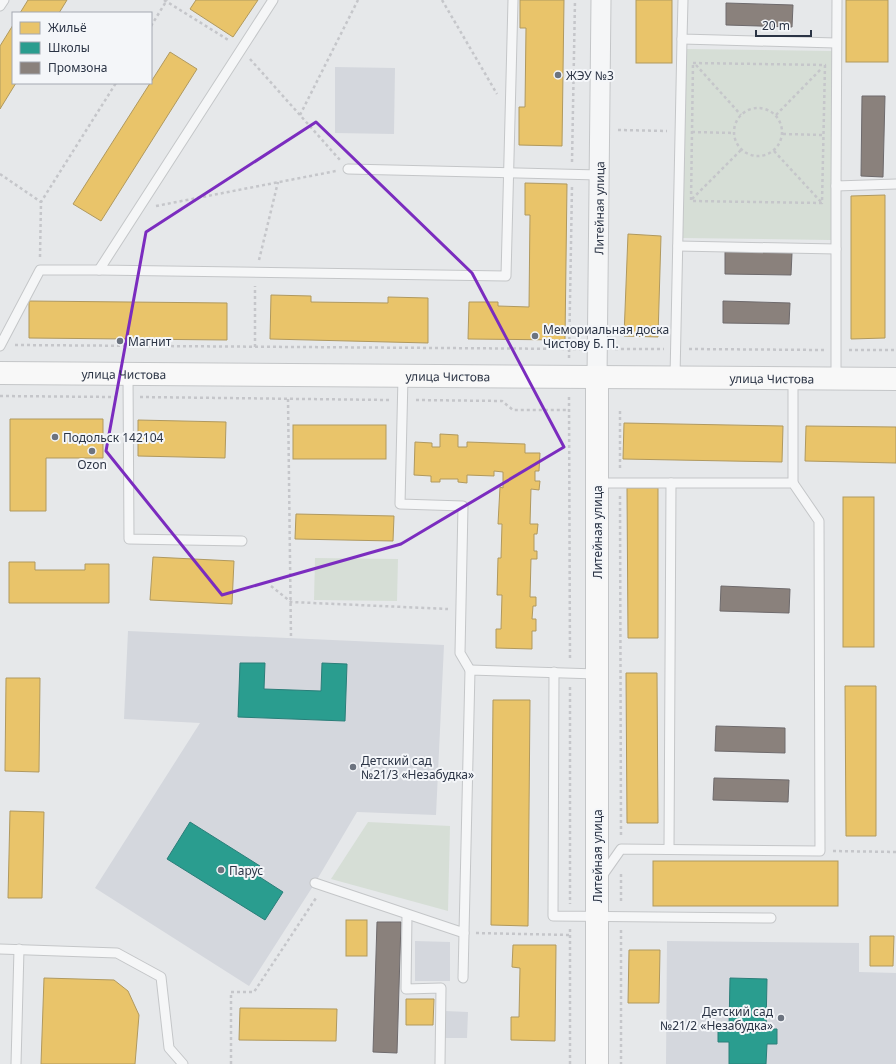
<svg xmlns="http://www.w3.org/2000/svg" width="896" height="1064" font-family="'Noto Sans',sans-serif">
	<rect width="100%" height="100%" fill="#e6e8ea"/>
	<g fill="#d4d7dd">
		<path d="M335,67L395,68L394,134L335,133Z"/>
		<path d="M128,631L444,645L436,815L357,812L315,883L249,986L95,888L200,723L124,719Z"/>
		<path d="M415,941L450,942V981H415Z"/>
		<path d="M667,941L859,943V972L896,973V1064H666Z"/>
		<path d="M445,1011L468,1012L467,1038H445Z"/>
	</g>
	<g fill="#d6ded6">
		<path d="M684,49L834,51L831,240L681,238Z"/>
		<path d="M315,558L398,559L397,601L314,600Z"/>
		<path d="M368,822L450,826L448,911L331,879Z"/>
	</g>
	<g fill="#e9c46a" stroke="#b0995f">
		<path d="M28,0H67L59,13H20Z"/>
		<path d="M196,0H258L233,37L190,9Z"/>
		<path d="M520,0H564L562,146L519,145V107H525L526,28H520Z"/>
		<rect x="636" y="0" width="36" height="63"/>
		<rect x="846" y="0" width="42" height="62"/>
		<path d="M13,25V83H16L0,109V46Z"/>
		<path d="M170,52L197,69L101,221L73,204Z"/>
		<path d="M525,183L567,184L565,340L468,339L469,302H498V306L529,307L530,215H525Z"/>
		<path d="M885,195V338L851,339V196Z"/>
		<path d="M628,234L661,236L658,337L624,336Z"/>
		<path d="M271,295L311,296V302L388,303V297L428,298V343L270,339Z"/>
		<path d="M29,301L227,303V340L29,338Z"/>
		<path d="M10,419H103V458H46V511H10Z"/>
		<path d="M138,420L226,422L225,458L138,456Z"/>
		<path d="M624,423L783,426L782,462L623,459Z"/>
		<rect x="293" y="425" width="93" height="34"/>
		<path d="M806,426L896,427V463L805,461Z"/>
		<path d="M440,434L458,435V447H467V442L525,444V453H540L539,471H535V481H540L539,490L531,489L530,524H538L537,534H534V551H537V559H531L530,597H536V606H533L532,619H536V631H532V649L496,648V629H501L502,595H497L498,558H501L502,524H498L500,487L503,488V472L494,471V476L467,475V483L458,482V479H440V482H431V476L414,475L415,442L432,443V447H440Z"/>
		<path d="M627,488H658V638H628Z"/>
		<rect x="843" y="497" width="31" height="150"/>
		<path d="M296,514L394,516L393,541L295,539Z"/>
		<path d="M153,557L234,561L232,604L150,600Z"/>
		<path d="M9,562H35V570H85V564H109V603H9Z"/>
		<path d="M626,673H657L658,823H627Z"/>
		<path d="M6,678H40L39,772L5,771Z"/>
		<path d="M845,686H876V836H846Z"/>
		<path d="M493,700H530L528,926L491,925Z"/>
		<path d="M10,811L44,812L42,898H8Z"/>
		<rect x="653" y="861" width="185" height="45"/>
		<rect x="346" y="920" width="21" height="36"/>
		<path d="M870,936H894L893,966H870Z"/>
		<path d="M513,945H556L555,1041L511,1040V1017H519L520,968L512,967Z"/>
		<path d="M629,950H660L659,1003H628Z"/>
		<path d="M44,978L114,980L128,991L139,1015L135,1064H41Z"/>
		<path d="M406,999H434L433,1025H406Z"/>
		<path d="M240,1008L337,1009L336,1041L239,1040Z"/>
	</g>
	<g fill="#2a9d8f" stroke="#2a7e79">
		<path d="M240,663H265L264,689L321,691L322,663L347,664L345,721L238,717Z"/>
		<path d="M190,822L260,866L255,874L283,892L265,920L167,859Z"/>
		<path d="M730,978L767,979L766,1029H777V1044H767L766,1064H729V1042H718V1028H729Z"/>
	</g>
	<g fill="#8a817c" stroke="#6e6a6c">
		<path d="M726,3L793,5L792,27L726,25Z"/>
		<path d="M862,96H885L883,177L861,176Z"/>
		<path d="M725,252L792,253L791,275L725,274Z"/>
		<path d="M723,301L790,303L789,324L723,323Z"/>
		<path d="M721,586L790,589L789,613L720,611Z"/>
		<path d="M716,726L785,728V753L715,751Z"/>
		<path d="M714,778L789,780L788,802L713,800Z"/>
		<path d="M377,922H401L397,1053L373,1052Z"/>
	</g>
	<g fill="none" stroke-linecap="round" stroke-linejoin="round">
		<g stroke="#c4c6c8" stroke-width="11">
			<g id="lane">
				<path d="M273,0L99,270L506,276L513,0"/>
				<path d="M683,0L682,39L836,43"/>
				<path d="M837,0L836,186L896,184"/>
				<path d="M0,6L4,0"/>
				<path d="M348,169L599,175"/>
				<path d="M678,246L836,249"/>
				<path d="M0,346L40,270H99"/>
				<path d="M128,375L129,539L242,541"/>
				<path d="M403,377L400,504L463,506L460,653L470,670"/>
				<path d="M675,377L682,39"/>
				<path d="M793,379V483"/>
				<path d="M836,379V186"/>
				<path d="M597,483H793L819,521L820,851L621,849L602,876"/>
				<path d="M554,672L553,916L771,918"/>
				<path d="M669,849L671,483"/>
				<path d="M315,883L464,933L470,670L597,674"/>
				<path d="M407,915L406,989L441,988L440,1064"/>
				<path d="M0,949L117,953L161,977L169,1048L183,1064"/>
				<path d="M463,978L464,933"/>
				<path d="M16,1064L19,949"/>
			</g>
		</g>
		<g stroke="#c4c6c8" stroke-width="21">
			<g id="street">
				<path id="s1" d="M597,378L601,0"/>
			</g>
		</g>
		<g stroke="#c4c6c8" stroke-width="24">
			<g id="secondary">
				<path id="s2" d="M0,373L896,379"/>
				<path d="M597,378V1064"/>
			</g>
		</g>
		<g stroke="#c5c6ca" stroke-width="2.5" stroke-dasharray="3 3" stroke-linecap="butt">
			<path d="M164,0L230,41"/>
			<path d="M442,0L497,94"/>
			<path d="M151,26L167,0"/>
			<path d="M250,59L340,160"/>
			<path d="M693,63L825,65L822,203L691,201Z"/>
			<path d="M696,65L741,115"/>
			<circle cx="758" cy="132" r="24"/>
			<path d="M300,115L358,0"/>
			<path d="M776,115L822,68"/>
			<path d="M618,130L667,131"/>
			<path d="M692,132L734,133"/>
			<path d="M783,134L824,135"/>
			<path d="M774,151L822,203"/>
			<path d="M572,162L575,0"/>
			<path d="M0,174L41,202"/>
			<path d="M692,199L741,150"/>
			<path d="M156,206L336,171"/>
			<path d="M40,257L41,202L116,83"/>
			<path d="M259,260L278,182"/>
			<path d="M15,345L580,349"/>
			<path d="M255,347V286"/>
			<path d="M615,349H664"/>
			<path d="M689,349L824,350"/>
			<path d="M849,350H896"/>
			<path d="M569,358L572,187"/>
			<path d="M0,396L115,397"/>
			<path d="M140,397L389,400"/>
			<path d="M569,397L570,660"/>
			<path d="M288,399L291,638"/>
			<path d="M416,400L502,401L513,410H569"/>
			<path d="M620,411V471"/>
			<path d="M620,496L621,837"/>
			<path d="M271,586L291,602L448,609"/>
			<path d="M570,687V904"/>
			<path d="M833,851L896,852"/>
			<path d="M621,874V903"/>
			<path d="M570,929V1064"/>
			<path d="M621,930V1064"/>
			<path d="M476,933L570,935"/>
			<path d="M231,1064V992H254L316,898"/>
		</g>
		<use href="#lane" stroke="#f5f6f7" stroke-width="9"/>
		<use href="#street" stroke="#f5f6f7" stroke-width="19"/>
		<use href="#secondary" stroke="#f8f8f8" stroke-width="22"/>
	</g>
	<path fill="none" stroke="#7b2cbf" stroke-width="3" stroke-linejoin="round" d="M316,122L472,273L564,447L401,544L222,595L106,451L146,232Z"/>
	<g fill="#6c737f" stroke="#f4f6f9" stroke-width="1.5">
		<circle cx="558" cy="75" r="4"/>
		<circle cx="535" cy="336" r="4"/>
		<circle cx="120" cy="341" r="4"/>
		<circle cx="55" cy="437" r="4"/>
		<circle cx="92" cy="451" r="4"/>
		<circle cx="353" cy="767" r="4"/>
		<circle cx="221" cy="870" r="4"/>
		<circle cx="781" cy="1018" r="4"/>
	</g>
	<g text-anchor="middle" dominant-baseline="central" stroke-width="4" stroke-linejoin="round" paint-order="stroke">
		<g font-size="12" fill="#2b3445" stroke="#f4f6f9" text-anchor="start">
			<text x="566" y="75">ЖЭУ №3</text>
			<text x="543" y="329">Мемориальная доска<tspan x="543" dy="14">Чистову Б. П.</tspan></text>
			<text x="128" y="341">Магнит</text>
			<text x="63" y="437">Подольск 142104</text>
			<text x="92" y="464" text-anchor="middle">Ozon</text>
			<text x="361" y="760">Детский сад<tspan x="361" dy="14">№21/3 «Незабудка»</tspan></text>
			<text x="229" y="870">Парус</text>
			<text x="773" y="1011" text-anchor="end">Детский сад<tspan x="773" dy="14">№21/2 «Незабудка»</tspan></text>
		</g>
		<g font-size="12" fill="#2b3445" stroke="#f4f6f9">
			<text stroke="none"><textPath href="#s1" startOffset="170">Литейная улица</textPath></text>
			<text stroke="none"><textPath href="#s2" startOffset="124">улица Чистова</textPath></text>
			<text stroke="none"><textPath href="#s2" startOffset="448">улица Чистова</textPath></text>
			<text stroke="none"><textPath href="#s2" startOffset="772">улица Чистова</textPath></text>
			<text transform="translate(597 532) rotate(-90)">Литейная улица</text>
			<text transform="translate(597 856) rotate(-90)">Литейная улица</text>
		</g>
	</g>
	<rect x="12" y="12" width="140" height="72" fill="#f4f6f9" stroke="#a4a8b1"/>
	<rect x="20" y="22" width="20" height="12" fill="#e9c46a" stroke="#a4a8b1"/>
	<text x="48" y="32" font-size="12" fill="#2b3445">Жильё</text>
	<rect x="20" y="42" width="20" height="12" fill="#2a9d8f" stroke="#a4a8b1"/>
	<text x="48" y="52" font-size="12" fill="#2b3445">Школы</text>
	<rect x="20" y="62" width="20" height="12" fill="#8a817c" stroke="#a4a8b1"/>
	<text x="48" y="72" font-size="12" fill="#2b3445">Промзона</text>
	<path d="M756 30v6h55v-6" fill="none" stroke="#2b3445" stroke-width="2"/>
	<text x="762" y="30" font-size="12" fill="#2b3445" stroke="#f4f6f9" stroke-width="3" paint-order="stroke">20 m</text>
</svg>
